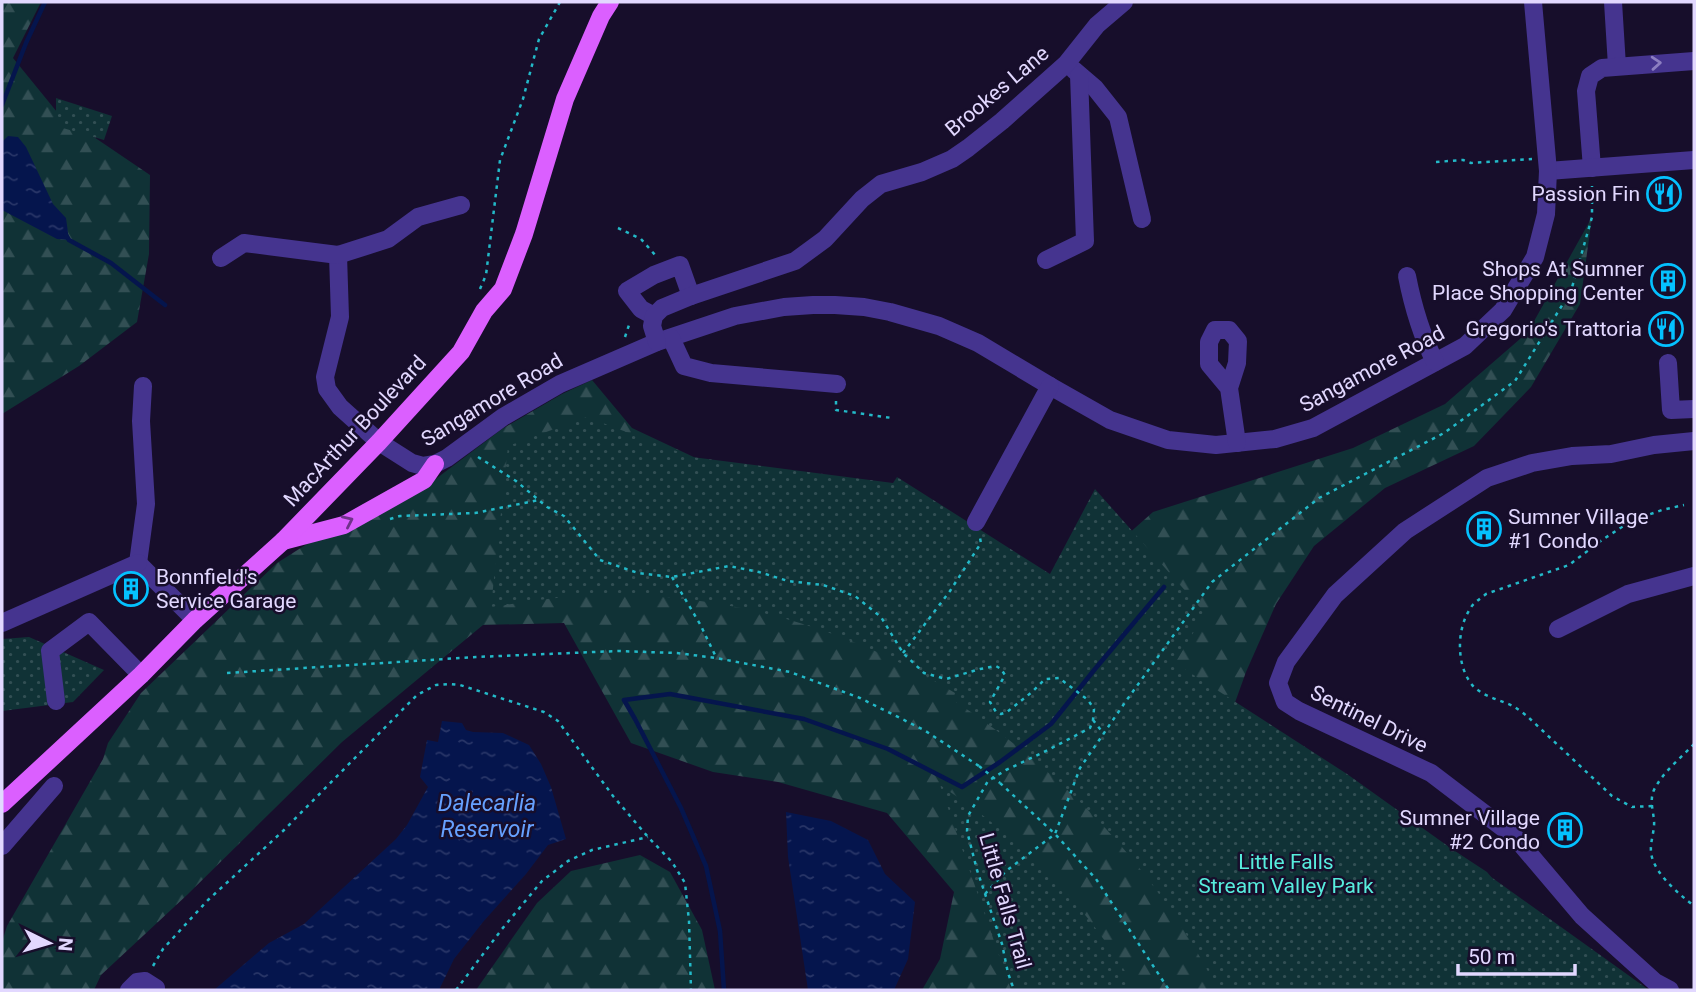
<svg xmlns="http://www.w3.org/2000/svg" width="1696" height="992" font-family="Roboto,sans-serif">
	<defs>
		<pattern id="forest-firs" width="22" height="20" patternUnits="userSpaceOnUse" patternTransform="scale(1.75)"><rect width="22" height="20" fill="#103236"/><path d="M5 1l3.5 6h-7zM16 11l3.5 6h-7z" fill="#324f54"/></pattern>
		<pattern id="park-dots" width="8" height="8" patternUnits="userSpaceOnUse" patternTransform="scale(1.75)"><rect width="8" height="8" fill="#103236"/><path d="M2 2h.1M6 6h.1" fill="none" stroke="#324f54" stroke-width="1.8" stroke-linecap="round"/></pattern>
		<pattern id="water-ripples" width="26" height="14" patternUnits="userSpaceOnUse" patternTransform="scale(1.75)"><rect width="26" height="14" fill="#05154d"/><path d="M2 4q2-2 4 0t4 0M15 11q2-2 4 0t4 0" fill="none" stroke="#293668"/></pattern>
	</defs>
	<rect width="100%" height="100%" fill="#170e2b"/>
	<g fill="url(#forest-firs)">
		<path d="M2,2H41L13,58L57,112L150,175L149,254L137,322L79,366L2,414Z"/>
		<path d="M1592,217L1580,304L1531,387L1474,446L1385,488L1314,546L1276,604L1246,672L1224,733L1406,819L1487,872L1574,977L1588,990H922L940,959L954,892L887,813L778,782L713,772L631,743L564,623L483,625L342,742L187,895L101,975L94,990H2V942L7,926L103,759L108,743L141,693L277,563L307,544L374,517L429,484L502,429L562,394L592,380L632,428L749,483L1056,598L1153,512L1353,448L1445,404L1528,332Z"/>
		<path d="M640,855L670,872L702,930L715,990H476L537,903L571,871Z"/>
	</g>
	<g fill="url(#park-dots)">
		<path d="M56,98L112,116L104,140L56,126Z"/>
		<path d="M587,417L692,457L893,483L897,477L1050,574L1095,489L1205,613L1175,663L1347,774L1649,990H1218C1155,868 1067,775 953,700L955,693C847,627 724,592 596,595C561,596 526,602 491,607L508,446Z"/>
		<path d="M29,637L104,670L73,702L2,711V639Z"/>
		<path d="M940,785C1021,838 1089,906 1136,990H1011Z"/>
	</g>
	<g fill="url(#water-ripples)">
		<path d="M8,136L18,137L26,147L53,204L66,218L69,240L57,239L2,210V142Z"/>
		<path d="M442,721L462,723L466,730L473,732L503,733L529,745L541,764L551,787L566,839L548,845L526,874L483,922L454,959L439,990H214L269,943L304,924L396,839L407,825L428,787L420,777L427,740L438,742Z"/>
		<path d="M786,812L831,821L868,840L885,874L915,902L908,959L894,990H808L788,857Z"/>
	</g>
	<g fill="none" stroke-linecap="round" stroke-linejoin="round">
		<g stroke="#05154d" stroke-width="4.5">
			<path d="M2,105L26,43L45,2"/>
			<path d="M66,235L69,240L111,263L165,305"/>
			<path d="M724,990L720,931L706,866L681,808L635,719L624,700L670,694L804,719L888,749L962,787L1000,762L1051,724L1095,669L1164,587"/>
		</g>
		<g stroke="#23b9c8" stroke-width="2.5" stroke-dasharray="3.5 5" stroke-linecap="butt">
			<path d="M1436,162L1463,160L1471,163L1532,159"/>
			<path d="M618,228L641,239L656,256"/>
			<path d="M480,289L486,275L500,160L523,99L539,39L560,2"/>
			<path d="M625,337L630,322"/>
			<path d="M836,401V410L892,418"/>
			<path d="M478,457L516,481L547,507L564,516L600,560L638,573L672,577L729,566L759,572L788,581L823,585L855,596L881,617L903,653L924,673L946,679L980,669L996,666L1001,669L1005,675L990,702L996,712L1001,714L1007,712L1032,692L1045,679L1059,678L1088,700L1094,709L1093,720L1090,728L1046,751L1006,770L988,781L968,816L967,831L977,870L1002,944L1008,973L1014,990"/>
			<path d="M390,519L400,516L475,513L539,500"/>
			<path d="M672,577L700,624L716,657"/>
			<path d="M903,653L950,591L981,543L980,538"/>
			<path d="M227,673L476,657L618,651L677,653L716,658L790,672L860,698L924,730L979,766"/>
			<path d="M1093,720L1104,734"/>
			<path d="M1694,744C1681,758 1664,771 1655,788C1649,798 1653,810 1654,820C1655,831 1650,841 1651,852C1653,873 1679,894 1694,906"/>
			<path d="M1000,783L1055,834L1096,879L1169,990"/>
			<path d="M1652,806L1632,807L1612,796L1527,716C1523,713 1518,709 1513,706C1500,700 1485,697 1474,687C1456,668 1456,630 1470,609C1473,603 1480,599 1486,594L1569,565L1602,540L1631,521L1662,510L1684,505"/>
			<path d="M985,894L1006,871L1055,834L1080,768L1126,701L1212,582L1319,498L1444,433L1515,381L1571,291L1592,217V186"/>
			<path d="M153,966L163,949L208,900L283,831L417,695L436,685L449,684L460,685L544,712L558,721L613,796L648,837L672,862L685,883L689,921L691,990"/>
			<path d="M456,990L502,929L542,881L568,861L592,850L648,837"/>
		</g>
		<g stroke="#45348f" stroke-width="18">
			<path d="M1613,2L1617,66"/>
			<path d="M1074,70L1095,88L1118,117L1142,219"/>
			<path d="M1592,168L1586,91L1590,76L1602,68L1694,61"/>
			<path d="M1548,171L1694,160"/>
			<path d="M338,255L340,317L325,377L327,389L340,407L379,442L412,463L423,466L435,464L447,458L503,417L560,384L657,342L735,316L784,307L813,305H835L864,307L890,312L939,326L978,343L1050,386L1110,420L1168,440L1216,445L1275,439L1313,428L1465,346L1503,310L1535,257L1546,214L1548,171L1533,2"/>
			<path d="M221,258L244,243L338,255L388,239L418,217L461,205"/>
			<path d="M1046,260L1085,241L1079,75"/>
			<path d="M1407,276C1413,307 1421,334 1435,362"/>
			<path d="M654,316L641,309L627,291L654,275L680,265L691,296"/>
			<path d="M671,338L684,366L711,373L837,384"/>
			<path d="M657,342L652,326L654,316L662,308L691,296L795,261L825,239L862,199L881,184L922,172L952,159L968,148L1002,121L1066,64L1097,25L1124,2"/>
			<path d="M1668,363L1671,410L1694,409"/>
			<path d="M1229,388L1209,364V342L1215,330H1229L1238,341L1237,363L1229,388L1237,443"/>
			<path d="M976,522L1050,386"/>
			<path d="M138,563L146,504L141,421L143,386"/>
			<path d="M138,563L195,620"/>
			<path d="M2,623L138,563"/>
			<path d="M1558,629L1628,594L1694,576"/>
			<path d="M56,701L50,651L89,622L141,675"/>
			<path d="M2,846L54,786"/>
			<path d="M129,990L137,982L145,981L156,988V990"/>
			<path d="M1670,990L1655,982L1582,916L1515,837L1431,773L1299,711L1285,702L1278,683L1286,662L1335,595L1405,531L1487,478L1532,463L1572,456L1611,454L1654,445L1694,441"/>
		</g>
		<g stroke="#db5fff" stroke-width="18">
			<path d="M283,541L344,525L424,480L435,464"/>
			<path d="M2,804L141,675L195,620L283,541L379,442L461,352L484,311L503,289L524,234L565,99L601,16L610,2"/>
		</g>
		<path stroke="#23b9c8" stroke-width="2.5" stroke-dasharray="3.5 5" stroke-linecap="butt" d="M979,766L1000,783"/>
	</g>
	<defs><path id="oneway-chevron" d="M-2-3.5L2.5 0L-2 3.5" fill="none" stroke-width="1.6" stroke-linecap="round" stroke-linejoin="round" transform="scale(1.75)"/></defs>
	<use stroke="#8c7ec1" href="#oneway-chevron" transform="translate(1656 63) rotate(-4)"/>
	<use stroke="#6f328a" href="#oneway-chevron" transform="translate(348 521) rotate(-25)"/>
	<defs>
		<g id="restaurant-ring" transform="scale(1.75)"><circle r="9.5" fill="#170e2b" stroke="#04c1ff" stroke-width="1.5"/><path d="M-5-6h1v4h1v-4h1v4h1v-4h1v5L-1.5 .5V6h-2V.5L-5-1ZM5-6V6H3V1.5H1.5Q1.5-4 5-6Z" fill="#04c1ff"/></g>
		<g id="building-ring" transform="scale(1.75)"><circle r="9.5" fill="#170e2b" stroke="#04c1ff" stroke-width="1.5"/><path d="M-4-6H4V6H1V3H-1V6H-4ZM-2.5-4.3h1.7v1.8h-1.7ZM.8-4.3h1.7v1.8H.8ZM-2.5-1h1.7V.8h-1.7ZM.8-1h1.7V.8H.8Z" fill="#04c1ff"/></g>
	</defs>
	<g fill-rule="evenodd">
		<use href="#restaurant-ring" x="1664" y="194"/>
		<use href="#building-ring" x="1668" y="281"/>
		<use href="#restaurant-ring" x="1666" y="329"/>
		<use href="#building-ring" x="1484" y="529"/>
		<use href="#building-ring" x="131" y="589"/>
		<use href="#building-ring" x="1565" y="830"/>
	</g>
	<g text-anchor="middle" dominant-baseline="central" stroke-width="5" stroke-linejoin="round" paint-order="stroke">
		<g font-size="21" fill="#e2d8ff" stroke="#170e2b">
			<text transform="translate(997 91) rotate(-40)">Brookes Lane</text>
			<text transform="translate(1372 369) rotate(-28)">Sangamore Road</text>
			<text transform="translate(492 400) rotate(-31)">Sangamore Road</text>
			<text transform="translate(355 431) rotate(-47)">MacArthur Boulevard</text>
			<text transform="translate(1369 719) rotate(26)">Sentinel Drive</text>
			<text transform="translate(1005 901) rotate(74)">Little Falls Trail</text>
		</g>
		<g font-size="21" fill="#e2d8ff" stroke="#170e2b" text-anchor="end">
			<text x="1640" y="194">Passion Fin</text>
			<text x="1644" y="269">Shops At Sumner<tspan x="1644" dy="24">Place Shopping Center</tspan></text>
			<text x="1642" y="329">Gregorio's Trattoria</text>
			<text x="1508" y="517" text-anchor="start">Sumner Village<tspan x="1508" dy="24">#1 Condo</tspan></text>
			<text x="156" y="577" text-anchor="start">Bonnfield's<tspan x="156" dy="24">Service Garage</tspan></text>
			<text x="1540" y="818">Sumner Village<tspan x="1540" dy="24">#2 Condo</tspan></text>
		</g>
		<g font-size="21" fill="#57ecdd" stroke="#170e2b">
			<text x="1286" y="862">Little Falls<tspan x="1286" dy="24">Stream Valley Park</tspan></text>
		</g>
		<g font-size="23" font-style="italic" fill="#66a1ff" stroke="#170e2b">
			<text x="487" y="803">Dalecarlia<tspan x="487" dy="26">Reservoir</tspan></text>
		</g>
	</g>
	<rect width="1696" height="992" fill="none" stroke="#e2d8ff" stroke-width="7"/>
	<g transform="translate(49 943) rotate(95)" stroke="#170e2b" stroke-width="5" paint-order="stroke">
	<path d="M0-5L12 26L0 18L-12 26Z" fill="#e2d8ff"/>
	<text y="-10" font-size="19" font-weight="bold" text-anchor="middle" fill="#e2d8ff">N</text>
	</g>
	<path d="M1458 964v10h117v-10" fill="none" stroke="#e2d8ff" stroke-width="3.5"/>
	<text x="1468" y="964" font-size="21" fill="#e2d8ff" stroke="#170e2b" stroke-width="5" paint-order="stroke">50 m</text>
</svg>
